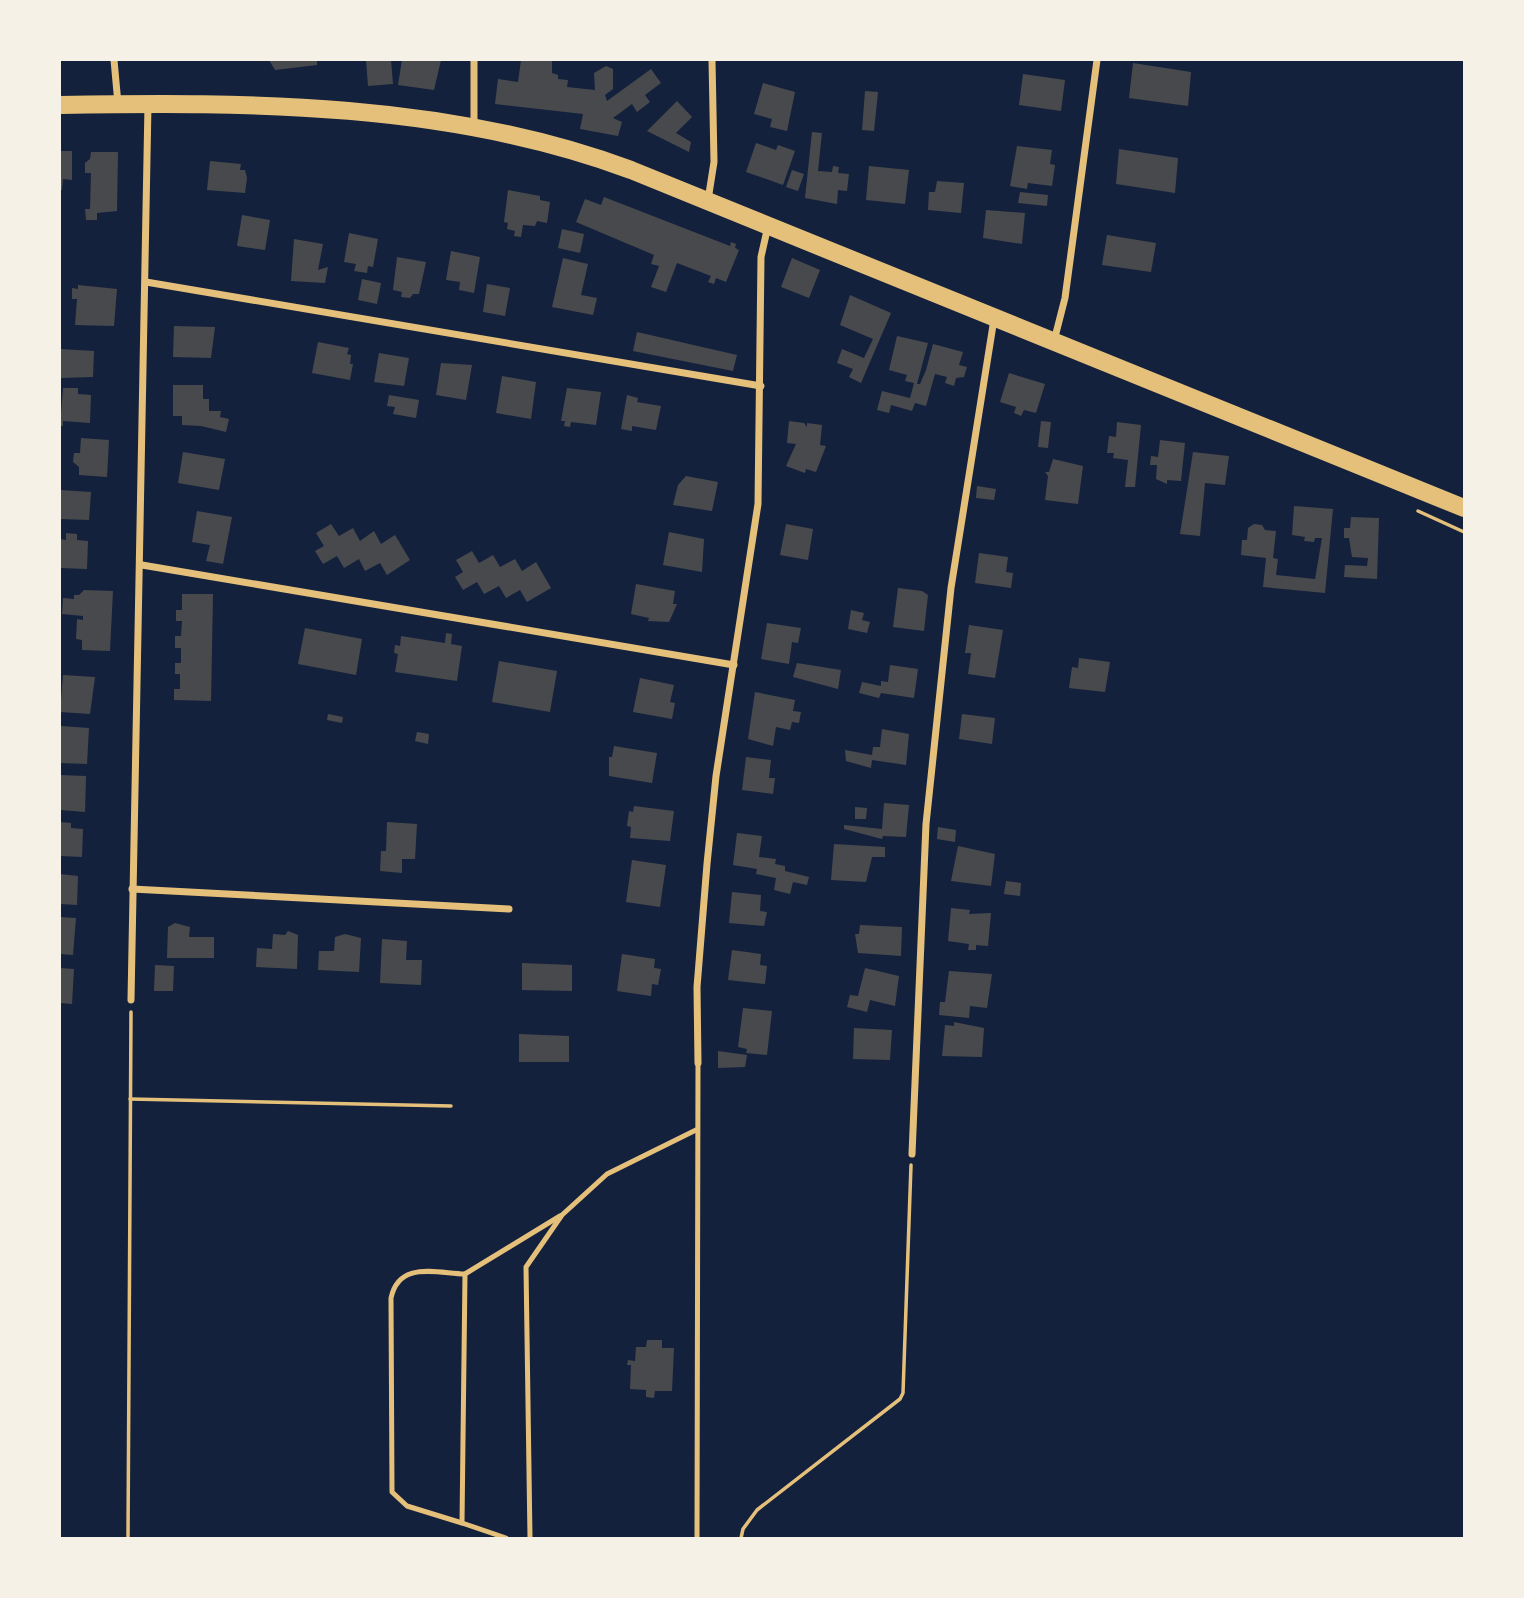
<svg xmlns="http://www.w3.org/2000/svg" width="1524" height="1598" font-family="Raleway,sans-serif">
	<rect width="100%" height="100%" fill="#14213d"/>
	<g fill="#48494c">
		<path d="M269,60H317V65L275,70Z"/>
		<path d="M366,60H391L393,84L368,86Z"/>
		<path d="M402,60H441L434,90L398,85Z"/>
		<path d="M521,60H552V73L558,75V79L568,80L567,87L595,90L594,73L606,66L613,69V89L605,95L607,101L651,69L661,83L645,95L650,102L637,112L632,104L613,118L622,122L618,136L580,129L583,114L495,104L498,79L518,82Z"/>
		<path d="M1133,63L1191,72L1188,106L1129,98Z"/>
		<path d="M1023,74L1065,80L1061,111L1019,105Z"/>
		<path d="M763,83L795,92L787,131L770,127L772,119L754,114Z"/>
		<path d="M865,91L878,92L874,131L862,130Z"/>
		<path d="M677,101L692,117L676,133L691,142L689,152L647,131Z"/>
		<path d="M812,132L822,133L818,171L832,172L833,166L839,167L838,173L849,174L847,191L838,190L837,204L805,198Z"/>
		<path d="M756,143L776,150L778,145L795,151L783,185L746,172Z"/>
		<path d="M1017,146L1052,150L1050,164L1055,165L1052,186L1028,183L1027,189L1010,186Z"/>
		<path d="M1119,149L1178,158L1175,193L1116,184Z"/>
		<path d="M60,151H72V180L63,179L62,190H60Z"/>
		<path d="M91,152H118L117,211L97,213V220H86L85,209H90L91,173H85V163L90,159Z"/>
		<path d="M210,161L241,164L240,170H245L247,178L245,193L207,190Z"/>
		<path d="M869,166L909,170L905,204L866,200Z"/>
		<path d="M792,170L804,174L798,191L786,187Z"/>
		<path d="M937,181L964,183L961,213L928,210L929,192H935Z"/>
		<path d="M508,190L540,196V200L550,202L547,223L537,221L535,226L523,225L521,237L514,236L515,231L507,229L508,223L504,222Z"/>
		<path d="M1020,192L1048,195L1047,206L1018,203Z"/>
		<path d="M604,197L730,246L731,242L736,244L735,248L739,250L726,282L716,278L714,284L708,282L711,276L677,263L666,292L651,287L659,266L651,264L654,255L576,222L585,199L601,205Z"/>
		<path d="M986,210L1025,213L1022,244L983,238Z"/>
		<path d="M242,215L270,220L265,250L237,246Z"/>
		<path d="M562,229L584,234L580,253L558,248Z"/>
		<path d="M349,233L378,239L373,267L368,266L367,273L354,271L356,264L344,262Z"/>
		<path d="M1107,235L1156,243L1151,272L1102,265Z"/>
		<path d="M294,239L323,244L318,270L328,267L325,283L291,281Z"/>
		<path d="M451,251L480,257L474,293L459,290L460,282L446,280Z"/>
		<path d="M397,257L426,262L419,294H413L410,298L401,297L402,292L393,290Z"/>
		<path d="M563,258L588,264L581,295L597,298L593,315L552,307Z"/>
		<path d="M792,258L820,270L809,298L781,287Z"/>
		<path d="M362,279L381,283L377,304L358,300Z"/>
		<path d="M487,284L510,288L505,316L483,312Z"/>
		<path d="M78,285L117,289L114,326L75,325L77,299H72V288L78,289Z"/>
		<path d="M850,295L891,313L861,383L849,377L853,369L837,363L842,349L864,358L873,339L840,325Z"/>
		<path d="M174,326L215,327L211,358L173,357Z"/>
		<path d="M637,332L737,355L733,371L633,351Z"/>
		<path d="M897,336L928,343L917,384H920L926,370L933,344L963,352L959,365L967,367L964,377L956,378L954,386L945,383L947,377L935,374L926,406L915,403L912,411L891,405L889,413L877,410L882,391L910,398L914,383L905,381L907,375L889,370Z"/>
		<path d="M318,342L349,348L347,354L351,355L350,364H353L350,380L312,373Z"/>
		<path d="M60,349L94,351L93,377L60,378Z"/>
		<path d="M379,353L409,358L404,386L374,382Z"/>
		<path d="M441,363L472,365L466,400L436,395Z"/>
		<path d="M1009,373L1045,384L1036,413L1024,410L1021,416L1014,413L1016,407L1000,402Z"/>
		<path d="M502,376L536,382L531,419L496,413Z"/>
		<path d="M173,385H203V399H209V411H221L220,417L229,419L226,432L201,426L182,425V416H173Z"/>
		<path d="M63,388H78V394L91,395L90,423L63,421V426H60Z"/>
		<path d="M567,388L601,392L596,425L571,422L570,427L564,426L565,421H561Z"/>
		<path d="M389,395L419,400L416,418L393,414L395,407L387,406Z"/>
		<path d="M627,395L638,398L637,402L661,406L656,430L632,426V431L621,429Z"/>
		<path d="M789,421L804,423L807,427V423L822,425L820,445L826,446L816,472L806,469L805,473L786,466L796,444L787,443Z"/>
		<path d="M1041,421L1051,422L1048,448L1038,447Z"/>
		<path d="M1117,422L1141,425L1135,487H1125L1128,460L1113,458L1114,453H1107L1109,436L1116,437Z"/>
		<path d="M81,438L109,440L107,477L79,475V467L73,462L74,453H80Z"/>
		<path d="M1160,440L1185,443L1181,481L1167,480V484L1156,479L1157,465H1150L1151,456L1158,457Z"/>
		<path d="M183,452L225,459L219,490L178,483Z"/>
		<path d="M1193,452L1229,456L1225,485L1205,483L1200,536L1180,534Z"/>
		<path d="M1053,459L1083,466L1078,504L1045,500L1048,476L1045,472H1049Z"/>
		<path d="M686,476L718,482L712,511L673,505L678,485Z"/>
		<path d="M977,486L996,489L994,500L976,498Z"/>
		<path d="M60,490L91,492L89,520L60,519Z"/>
		<path d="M1294,506L1333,509L1325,593L1263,587L1266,558L1241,555L1242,540H1247L1248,528L1254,524L1262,525L1265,530L1276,531L1273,558L1278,559L1276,575L1315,579L1322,538H1315L1314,542L1304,541L1305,537L1292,535Z"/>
		<path d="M197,511L232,517L223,564L206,561L210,545L192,542Z"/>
		<path d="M1351,517L1379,518L1377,579L1344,577L1345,565L1367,566L1368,558L1352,557L1349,538H1344V528H1350Z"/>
		<path d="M331,524L339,536L353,528L360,541L374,531L381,544L395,535L410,560L387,575L380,563L365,571L359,559L344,568L337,556L323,564L315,551L324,546L316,533Z"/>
		<path d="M786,524L813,529L808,560L780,555Z"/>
		<path d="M669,532L704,539L702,572L663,565Z"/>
		<path d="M66,533L77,534V540L88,541L87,569L60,568V539L66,540Z"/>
		<path d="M472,551L479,563L493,555L500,567L515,559L522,571L536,562L551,588L527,602L520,590L506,598L499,586L484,594L477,582L463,590L455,577L463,572L456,560Z"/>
		<path d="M979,553L1008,557L1006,572L1013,573L1011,588L975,583Z"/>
		<path d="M636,584L675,591L673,604H677L669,622L648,621L649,618L631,614Z"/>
		<path d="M898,588L922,591L928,595L924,631L893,627Z"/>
		<path d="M84,590L113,591L110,651L82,650V640L76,639L77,619L83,620V616L62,614L63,598L74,599V595H79Z"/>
		<path d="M182,594H213L211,701L174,700V689H180V674H175V663H181V648H175V636H181L182,621H176V610H182Z"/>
		<path d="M851,610L864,613L862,620L870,622L867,633L848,629Z"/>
		<path d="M767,623L801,628L798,643L792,642L789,664L761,659Z"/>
		<path d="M969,625L1003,630L995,678L968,674L971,653H965Z"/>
		<path d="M305,628L362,639L356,675L298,664Z"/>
		<path d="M446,633L452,634L451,644L462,646L457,681L395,672L398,654L394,653L395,645L400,646L401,636L445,643Z"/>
		<path d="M1079,658L1110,662L1105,692L1069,688L1072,667L1078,668Z"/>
		<path d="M499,661L557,671L550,712L492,702Z"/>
		<path d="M797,663L841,670L838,689L793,677Z"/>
		<path d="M890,665L918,669L914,698L881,693L879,698L859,693L862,682L881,686V681L888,682Z"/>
		<path d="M63,675L95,677L90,714L60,712Z"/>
		<path d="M640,678L674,685L670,702L675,703L672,719L633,712Z"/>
		<path d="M755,692L795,700L793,711L801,712L799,723L792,722L790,730L776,727L773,746L748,739Z"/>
		<path d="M328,714L343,717L342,723L327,720Z"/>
		<path d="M962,714L995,718L992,744L959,739Z"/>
		<path d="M61,726L89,728L87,764L60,763Z"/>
		<path d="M882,729L909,734L906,765L872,760L871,768L846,761L845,750L872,755L873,747H880Z"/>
		<path d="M417,732L429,734L428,744L415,741Z"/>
		<path d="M614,746L657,753L652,783L609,776V757H612Z"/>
		<path d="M746,757L771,760L769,778H775L773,794L742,790Z"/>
		<path d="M60,775L86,776L85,812L60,810Z"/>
		<path d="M884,803L909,805L906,837L883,836L882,839L844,829V825L882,829Z"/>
		<path d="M634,806L674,811L670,841L630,838L631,827L627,826L629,811L633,812Z"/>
		<path d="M855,807L867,808L866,819H855Z"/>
		<path d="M60,822L71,823V828L83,829L82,857L60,856Z"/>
		<path d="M387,822L417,824L415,859H402V873L380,871L381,851H386Z"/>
		<path d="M938,827L956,830L955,842L937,839Z"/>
		<path d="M737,833L762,836L759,857L776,859L775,864L785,866V871L809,877L807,885L793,882L790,894L774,890L776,878L756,874L757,869L733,865Z"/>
		<path d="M834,844L885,847V857H872L866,882L831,880Z"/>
		<path d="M958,846L995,854L991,886L951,881Z"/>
		<path d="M632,860L666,865L660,907L626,902Z"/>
		<path d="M60,874L78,876L77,905L60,904Z"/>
		<path d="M1006,881L1021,883L1020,896L1004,894Z"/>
		<path d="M732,892L761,895L760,911L767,912L764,926L729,923Z"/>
		<path d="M951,908L970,910L969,914L991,913L988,946L976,945V950H968L969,944L948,941Z"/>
		<path d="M60,917L76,918L73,955L60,954Z"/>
		<path d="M175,923L190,927L189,937H214V958H167L168,927Z"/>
		<path d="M860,925L902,927L901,956L858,953L855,934H859Z"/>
		<path d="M288,931L298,935L297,969L256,967L257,948L272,949L273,934L285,935Z"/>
		<path d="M345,934L361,938L359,972L318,970L319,951H334L335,937Z"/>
		<path d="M382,939L407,941L406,960H422L421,985L380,983Z"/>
		<path d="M732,950L761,954L760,965L767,966L765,984L728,980Z"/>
		<path d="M622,954L655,959L654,968L661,969L658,985L652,984L651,996L617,991Z"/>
		<path d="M522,963L572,965V991L522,990Z"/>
		<path d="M155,965L174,966L173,991H154Z"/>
		<path d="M60,968L74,969L72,1004L60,1003Z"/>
		<path d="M865,968L899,976L895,1006L870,1000L867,1012L847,1007L850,995L858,996Z"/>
		<path d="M949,971L992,974L987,1008L970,1006L969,1018L939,1015L940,1002H945Z"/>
		<path d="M743,1008L772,1011L767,1055L746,1053L747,1049L738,1047Z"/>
		<path d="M954,1022L984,1028L982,1057L942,1056L945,1025L954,1026Z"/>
		<path d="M854,1028L892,1030L890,1060L853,1059Z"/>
		<path d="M519,1034L569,1036V1062H519Z"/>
		<path d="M718,1051L747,1055L745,1067L718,1068Z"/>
		<path d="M647,1340H662V1348H674L672,1391H655L654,1398L646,1397V1390L630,1389L631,1365H627L628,1360L635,1361L636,1347H646Z"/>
	</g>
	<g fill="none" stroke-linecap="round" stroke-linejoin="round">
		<g stroke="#e5c07b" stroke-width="3.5">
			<path d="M1418,511L1464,532"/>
			<path d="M130,1099L451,1106"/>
			<path d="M128,1538L131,1012"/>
			<path d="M741,1538L743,1529L757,1510L900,1399L903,1393L911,1165"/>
		</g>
		<g stroke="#e5c07b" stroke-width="5">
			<path d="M462,1523L407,1506L392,1492L391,1298C399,1261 435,1273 465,1274"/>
			<path d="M506,1538L462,1523L465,1274L560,1216"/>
			<path d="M530,1538L526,1267L562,1215L607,1174L696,1130"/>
			<path d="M697,1538L698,1063"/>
		</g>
		<g stroke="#e5c07b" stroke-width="7">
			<path d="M114,60L118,104"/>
			<path d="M474,128V60"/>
			<path d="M708,200L714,162L712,60"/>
			<path d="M146,282L761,386"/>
			<path d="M1054,341L1065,298L1097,60"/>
			<path d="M142,565L734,665"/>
			<path d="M132,889L509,909"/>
			<path d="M131,1000L148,105"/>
			<path d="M698,1063L697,987L707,864L716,776L758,504L761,257L768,226"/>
			<path d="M912,1154L926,824L951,588L994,319"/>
		</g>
		<path stroke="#e5c07b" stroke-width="18" d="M60,105C250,102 449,102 631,170L1464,508"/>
	</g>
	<rect width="1524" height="1598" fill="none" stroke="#f6f1e7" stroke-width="122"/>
</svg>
